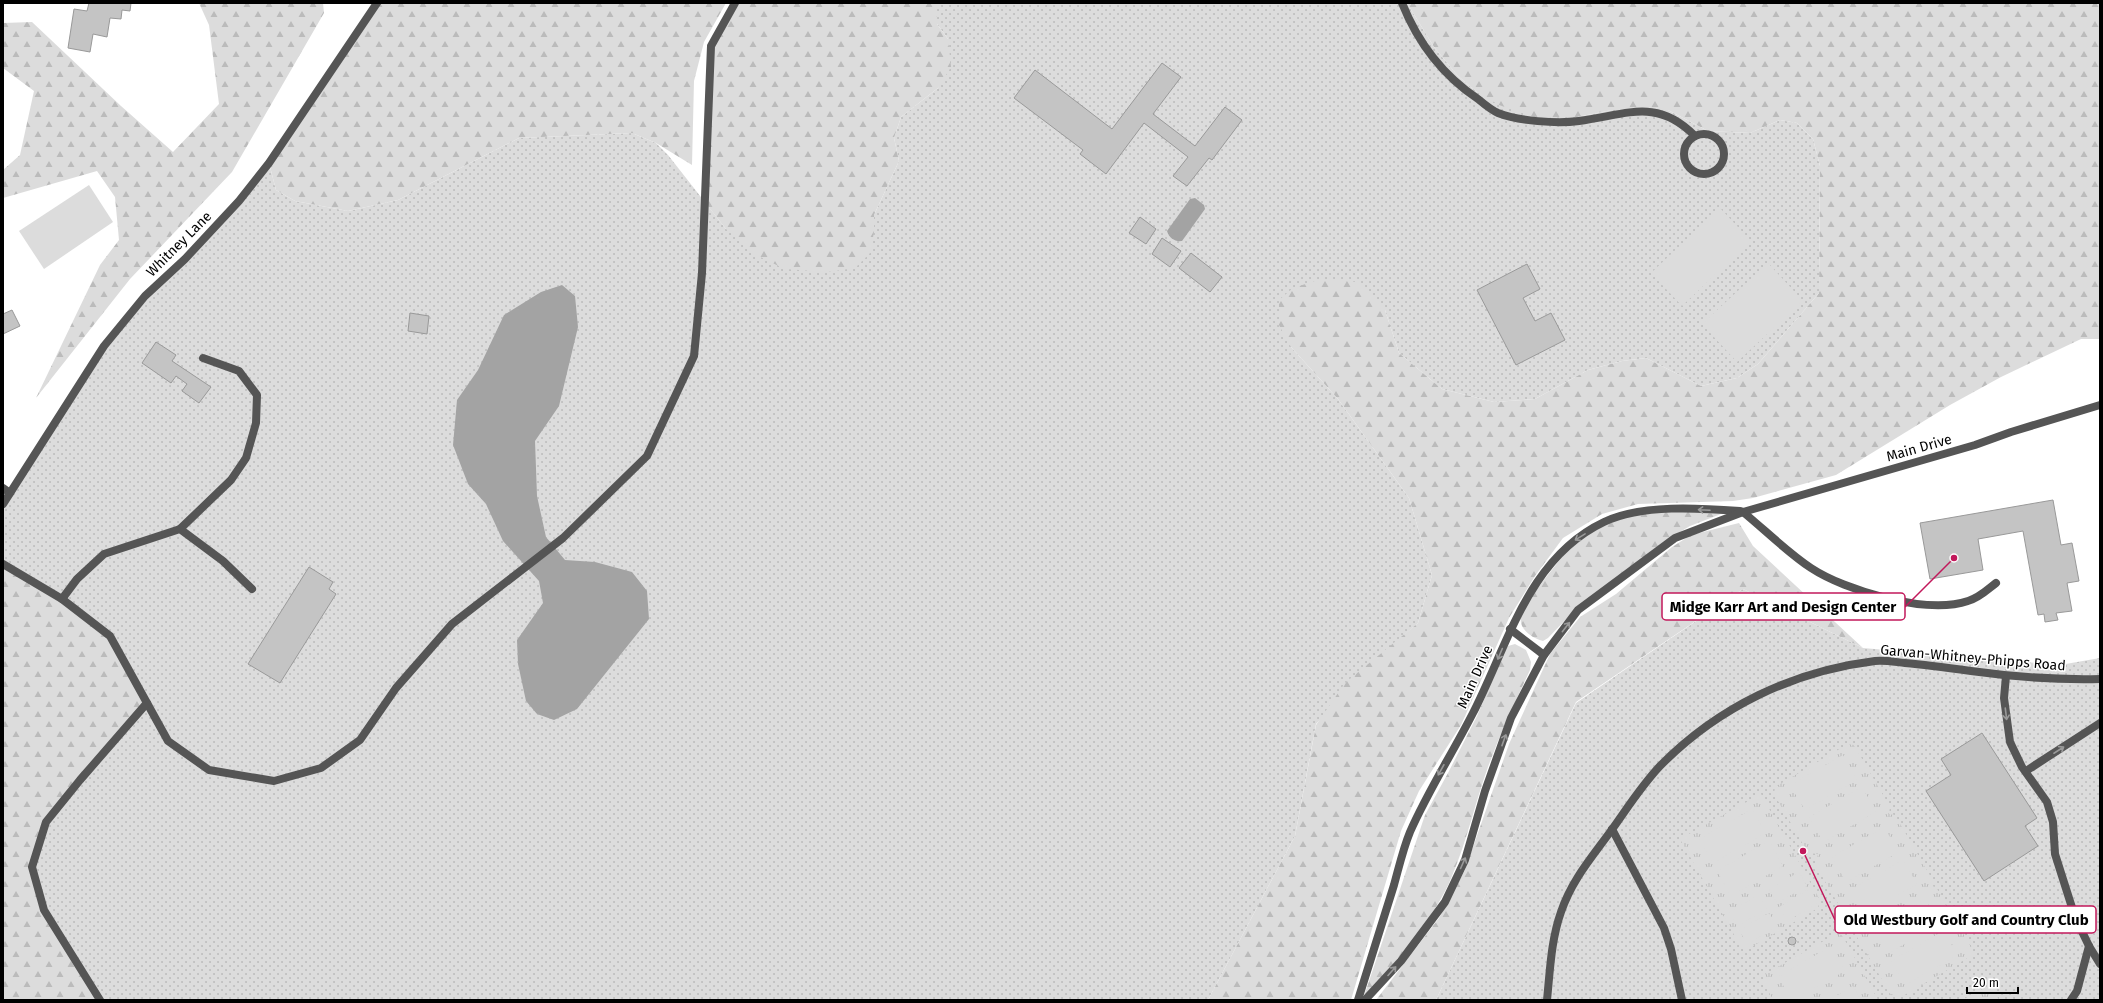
<svg xmlns="http://www.w3.org/2000/svg" width="2103" height="1003" font-family="'Fira Sans',sans-serif">
	<defs>
		<pattern id="grass-dots" width="8" height="8" patternUnits="userSpaceOnUse"><rect width="8" height="8" fill="#dcdcdc"/><path d="M2 2h.1M6 6h.1" fill="none" stroke="#bbb" stroke-width="1.8" stroke-linecap="round"/></pattern>
		<pattern id="forest-firs" width="22" height="20" patternUnits="userSpaceOnUse"><rect width="22" height="20" fill="#dcdcdc"/><path d="M5 1l3.5 6h-7zM16 11l3.5 6h-7z" fill="#bbb"/></pattern>
		<pattern id="park-tufts" width="24" height="20" patternUnits="userSpaceOnUse"><rect width="24" height="20" fill="#dcdcdc"/><path d="M3 7l-1-3M5 7V3M7 7l1-3M15 17l-1-3M17 17v-4M19 17l1-3" fill="none" stroke="#bbb"/></pattern>
	</defs>
	<rect width="100%" height="100%" fill="#fff"/>
	<g fill="url(#grass-dots)">
		<path d="M937,3H1407L1434,47L1458,76L1477,92L1577,117L1612,110H1668L1708,131L1750,133L1780,120L1797,123L1813,139L1820,166L1819,293L1758,364L1737,378L1701,386L1646,358L1622,361L1588,370L1535,399L1494,402L1442,389L1399,353L1385,310L1291,347L1338,399L1409,498L1432,575L1418,623L1389,648L1316,724L1295,836L1208,1000H100L44,910L32,867L3,564V504L104,346L185,259L269,163L276,190L295,201L348,211L398,200L519,138L632,133L656,143L668,155L726,229L874,232V215L899,161L894,138L901,117L938,88L948,39L937,24Z"/>
		<path d="M1743,589L1863,648L2060,665L2100,658V1000H1436L1576,703Z"/>
	</g>
	<g fill="url(#forest-firs)">
		<path d="M199,3H323L324,13L232,172L130,279L36,398L100,265L119,240L115,197L97,171L3,198V170L20,155L34,91L3,68V23L32,22L121,106L173,152L219,104L209,25Z"/>
		<path d="M377,3H726L704,42L694,81L692,165L656,143L632,133L519,138L398,200L348,211L295,201L276,190L269,163Z"/>
		<path d="M736,3H937V24L948,39L951,67L938,88L901,117L894,138L899,161L874,215V232L870,253L855,268L828,272L785,269L756,255L726,229L707,205L711,46Z"/>
		<path d="M1407,3H2100V339H2081L2001,377L1950,405L1836,475L1753,498L1733,501L1638,504L1602,514L1563,538L1535,576L1509,618L1461,725L1419,791L1401,831L1351,1000H1208L1295,836L1316,725L1345,683L1418,623L1432,575L1409,498L1338,399L1291,347L1279,325V300L1293,288L1321,279L1357,282L1385,310L1399,353L1442,389L1494,402L1535,399L1588,370L1622,361L1646,358L1701,386L1737,378L1758,364L1819,293L1820,166L1813,139L1797,123L1780,120L1750,133L1708,131L1668,110H1612L1577,117L1537,118L1499,105L1477,92L1458,76L1434,47Z"/>
		<path d="M1674,511L1721,514L1690,526L1663,542L1574,611L1548,638L1543,641C1532,638 1518,629 1521,616C1524,604 1562,556 1572,546C1580,538 1594,529 1605,524C1625,514 1652,513 1674,511Z"/>
		<path d="M1739,523L1753,546L1863,648L1743,589L1576,702L1436,1000H1376L1439,918L1465,870L1509,744L1550,654L1580,617L1616,594L1672,547L1691,535Z"/>
		<path d="M3,564L110,636L147,703L47,822L32,867L44,910L100,1000H3Z"/>
		<path d="M1515,644L1526,650L1531,662L1530,670C1515,702 1500,734 1488,767C1475,803 1467,841 1452,876C1437,915 1393,966 1364,996L1425,815L1448,773L1477,716L1504,653L1508,646Z"/>
	</g>
	<g fill="url(#park-tufts)">
		<path d="M1848,744L1854,745L1890,807L1889,814L1895,815L1932,879L1930,886L1936,887L1972,948L1971,956L1901,997L1891,995L1857,937L1859,926L1850,924L1815,864L1818,854L1808,853L1774,794L1775,787Z"/>
		<path d="M1761,794L1820,900L1818,908L1748,949L1741,947L1680,839Z"/>
		<path d="M1836,934L1842,935L1878,1000H1773L1763,982L1765,974Z"/>
		<path d="M1985,988L1994,990L1999,1000H1962Z"/>
	</g>
	<g fill="#dcdcdc">
		<path d="M89,185L113,222L44,269L19,231Z"/>
		<path d="M1720,208L1751,241L1682,306L1651,273Z"/>
		<path d="M1768,263L1803,301L1737,362L1702,324Z"/>
		<path d="M1843,755L1857,780L1805,810L1790,785Z"/>
		<path d="M1862,787L1876,812L1823,842L1809,817Z"/>
		<path d="M1752,809L1766,833L1713,863L1699,839Z"/>
		<path d="M1884,827L1899,852L1846,882L1832,857Z"/>
		<path d="M1769,841L1783,866L1731,896L1717,871Z"/>
		<path d="M1903,860L1917,884L1865,915L1850,890Z"/>
		<path d="M1799,872L1807,886L1777,903L1769,889Z"/>
		<path d="M1809,889L1817,904L1787,921L1779,907Z"/>
		<path d="M1759,895L1767,909L1737,926L1729,912Z"/>
		<path d="M1925,899L1940,924L1887,954L1873,929Z"/>
		<path d="M1769,913L1777,927L1747,944L1739,930Z"/>
		<path d="M1943,931L1958,955L1905,985L1891,961Z"/>
		<path d="M1831,946L1845,971L1792,1000L1778,977Z"/>
		<path d="M1853,986L1861,1000H1829Z"/>
	</g>
	<g fill="#a3a3a3">
		<path d="M1195,198L1204,205L1205,209L1182,241C1175,242 1169,238 1167,231L1190,199Z"/>
		<path d="M562,285L575,296L578,327L559,406L535,441L537,496L546,537L565,560L595,562L632,572L647,591L649,619L577,709L554,720L537,714L526,701L518,664L517,640L543,603L539,581L503,541L486,504L468,484L453,445L457,400L478,370L504,315L541,292Z"/>
	</g>
	<g fill="#c4c4c4" stroke="#999">
		<path d="M89,3H131L130,11L122,10L121,19L110,18L107,37L93,34L90,52L68,48L74,9L87,11Z"/>
		<path d="M1162,63L1181,77L1153,114L1195,146L1225,107L1242,120L1212,160L1209,158L1187,186L1173,176L1188,157L1144,123L1106,174L1080,154L1083,150L1014,98L1035,70L1112,129Z"/>
		<path d="M1140,217L1156,229L1146,244L1129,233Z"/>
		<path d="M1162,238L1181,251L1170,267L1152,254Z"/>
		<path d="M1191,253L1222,277L1210,292L1179,268Z"/>
		<path d="M1527,264L1540,289L1523,298L1535,321L1551,313L1565,340L1516,365L1477,290Z"/>
		<path d="M12,310L20,326L3,334V314Z"/>
		<path d="M410,313L429,316L427,334L408,331Z"/>
		<path d="M156,342L176,355L172,361L211,387L199,403L182,391L187,384L176,376L171,383L142,363Z"/>
		<path d="M2053,500L2061,545L2072,543L2079,581L2067,583L2072,611L2056,613L2058,620L2045,622L2044,614L2038,615L2023,531L1978,539L1983,570L1930,579L1920,523Z"/>
		<path d="M309,567L333,582L329,589L336,594L280,683L248,664Z"/>
		<path d="M1982,733L2037,818L2025,826L2038,846L1984,881L1926,791L1951,775L1941,759Z"/>
		<circle cx="1792" cy="941" r="4"/>
	</g>
	<g fill="none" stroke-linecap="round" stroke-linejoin="round">
		<g stroke="#555" stroke-width="8">
			<path d="M1402,3C1418,43 1442,75 1478,99C1484,104 1491,110 1498,113C1518,121 1557,124 1579,121C1626,115 1657,97 1695,136"/>
			<circle cx="1704" cy="154" r="20"/>
			<path d="M1743,512C1765,530 1787,552 1811,568C1846,591 1927,615 1968,601C1979,598 1987,590 1996,583"/>
			<path d="M180,529L231,480L246,458L256,423L257,395L239,371L203,358"/>
			<path d="M3,564L62,599L110,636L168,741L209,770L274,781L321,768L360,740L396,688L452,624L563,538L647,456L694,356L702,273L711,46L735,3"/>
			<path d="M62,599L77,579L104,554L180,529L223,561L252,589"/>
			<path d="M1510,629L1544,655"/>
			<path d="M2006,676L2004,698L2010,742L2022,767L2047,802L2053,822L2055,854L2075,917L2089,946L2100,964"/>
			<path d="M2026,771L2100,723"/>
			<path d="M100,1000L44,910L32,867L46,822L80,780L147,703"/>
			<path d="M2071,1000L2077,991L2089,946"/>
		</g>
		<g stroke="#555" stroke-width="8">
			<path d="M3,488L10,493"/>
			<path d="M3,504L104,346L145,296L185,259L239,201L269,163L377,3"/>
			<path d="M1612,829L1664,928L1671,949L1682,1000"/>
			<path d="M1358,1000C1370,962 1382,923 1394,885C1399,867 1403,849 1410,832C1428,791 1452,754 1473,713C1508,645 1528,558 1604,522C1642,504 1700,508 1740,511"/>
			<path d="M1365,1000L1401,961L1445,902L1465,860L1485,791L1511,718L1544,655L1578,610L1675,538L1743,512L1975,445L2011,432L2100,405"/>
			<path d="M1547,1000C1550,971 1551,940 1561,912C1572,879 1593,856 1613,828C1628,807 1642,785 1660,766C1718,707 1793,671 1875,661C1885,660 1895,662 1905,663C1927,665 1949,668 1971,671C2014,677 2056,680 2100,679"/>
		</g>
	</g>
	<defs><path id="oneway-shaft" d="M-6 0H5M1.5-3L5.5 0L1.5 3" fill="none" stroke-width="1.6" stroke-linecap="round" stroke-linejoin="round"/></defs>
	<g stroke="#999">
		<use href="#oneway-shaft" transform="translate(1704 510) rotate(-177)"/>
		<use href="#oneway-shaft" transform="translate(1580 537) rotate(148)"/>
		<use href="#oneway-shaft" transform="translate(1566 627) rotate(-52)"/>
		<use href="#oneway-shaft" transform="translate(1500 654) rotate(113)"/>
		<use href="#oneway-shaft" transform="translate(2006 714) rotate(83)"/>
		<use href="#oneway-shaft" transform="translate(1504 740) rotate(-70)"/>
		<use href="#oneway-shaft" transform="translate(2059 750) rotate(-33)"/>
		<use href="#oneway-shaft" transform="translate(1441 770) rotate(119)"/>
		<use href="#oneway-shaft" transform="translate(1463 863) rotate(-66)"/>
		<use href="#oneway-shaft" transform="translate(1392 971) rotate(-48)"/>
	</g>
	<g text-anchor="middle" dominant-baseline="central" stroke-width="3" stroke-linejoin="round" paint-order="stroke">
		<g font-size="14" fill="#000" stroke="#fff">
			<text transform="translate(179 244) rotate(-45)">Whitney Lane</text>
			<text transform="translate(1919 448) rotate(-16)">Main Drive</text>
			<text transform="translate(1973 658) rotate(5)">Garvan-Whitney-Phipps Road</text>
			<text transform="translate(1475 677) rotate(-66)">Main Drive</text>
		</g>
	</g>
	<path fill="none" stroke="#c2185b" stroke-width="1.5" d="M1954 558L1905 607M1803 851L1835 920"/>
	<g fill="#c2185b" stroke="#fff" stroke-width="1.5">
		<circle cx="1954" cy="558" r="4"/>
		<circle cx="1803" cy="851" r="4"/>
	</g>
	<g fill="#fff" stroke="#c2185b" stroke-width="1.5">
		<rect x="1662" y="593" width="243" height="27" rx="4"/>
		<rect x="1835" y="906" width="261" height="27" rx="4"/>
	</g>
	<g font-size="15" text-anchor="middle" font-weight="bold" fill="#000">
		<text x="1783" y="612">Midge Karr Art and Design Center</text>
		<text x="1966" y="925">Old Westbury Golf and Country Club</text>
	</g>
	<rect width="2103" height="1003" fill="none" stroke="#000000" stroke-width="8"/>
	<path d="M1967 987v6h51v-6" fill="none" stroke="#000000" stroke-width="2"/>
	<text x="1973" y="987" font-size="12" fill="#000000" stroke="#ffffff" stroke-width="3" paint-order="stroke">20 m</text>
</svg>
